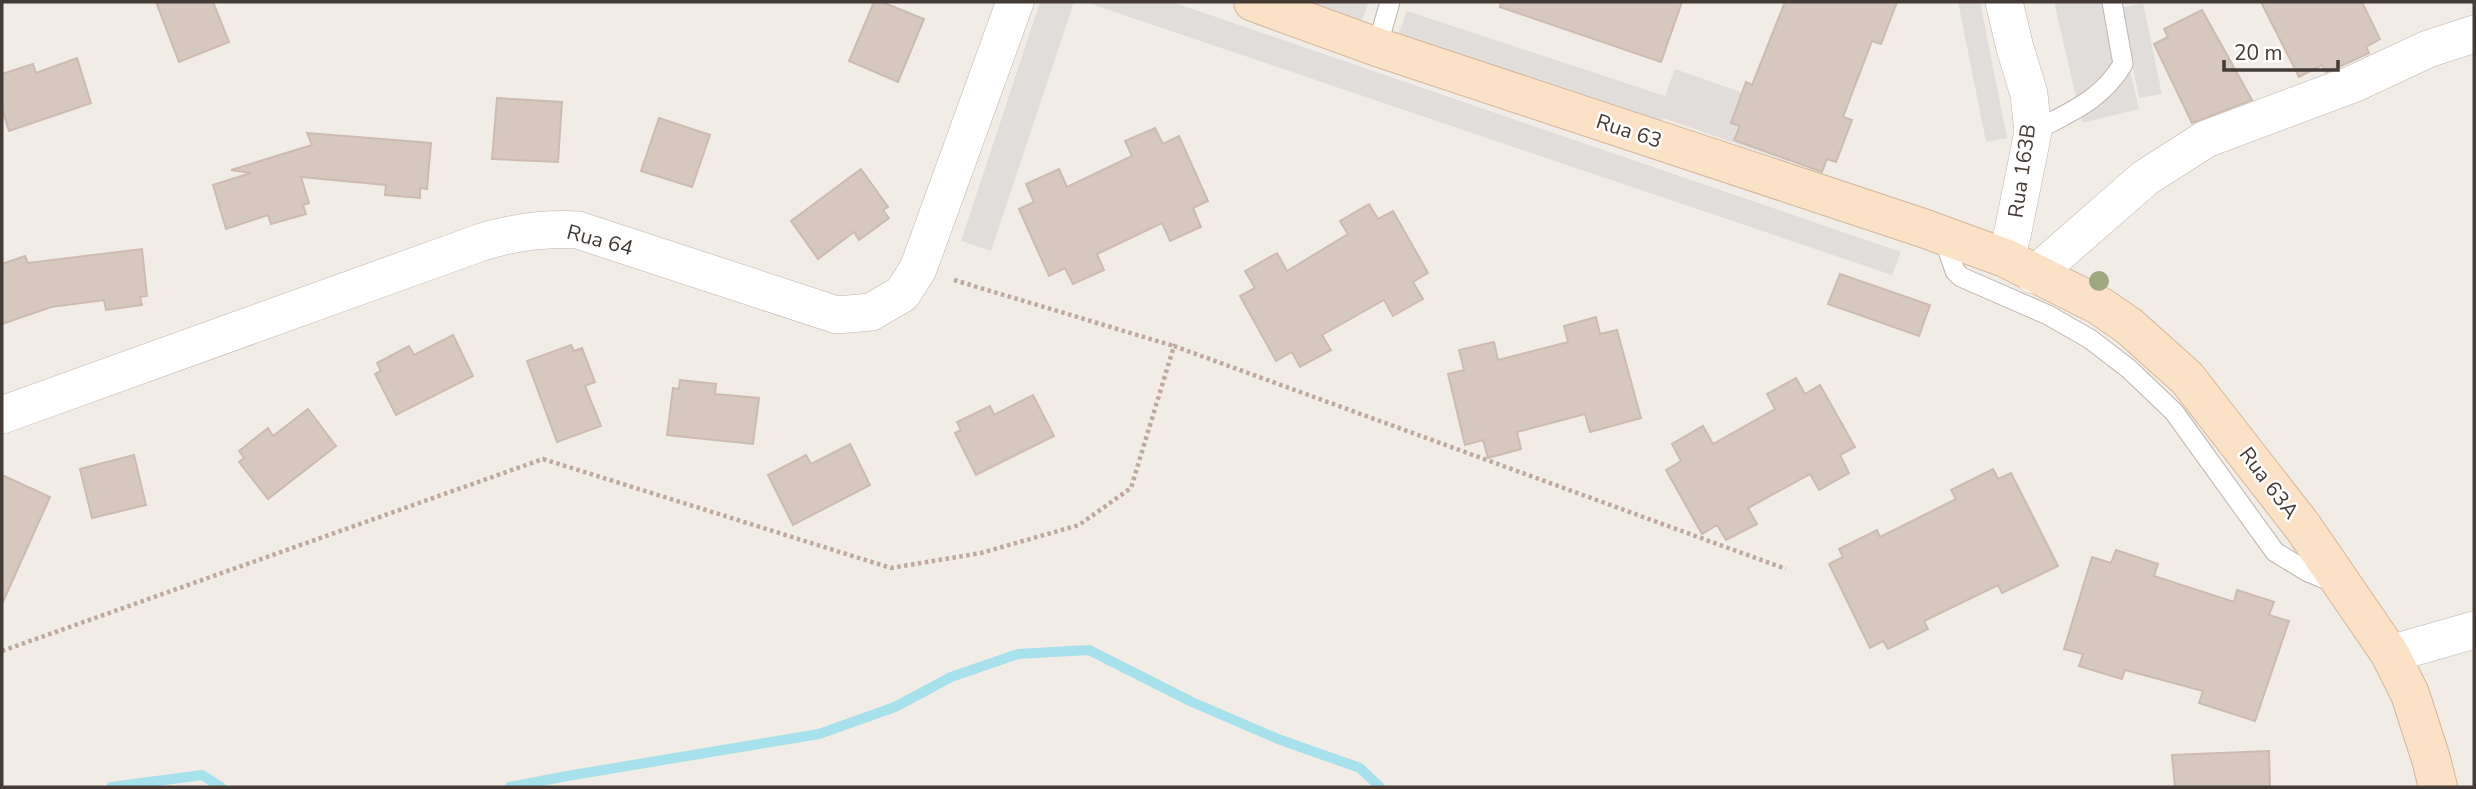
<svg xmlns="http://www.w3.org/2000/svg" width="2476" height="789" font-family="'Nunito Sans',sans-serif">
	<rect width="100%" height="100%" fill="#f2ece6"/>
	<g fill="#e0dddb">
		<path d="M1040,2H1074L991,251L961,241Z"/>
		<path d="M1085,2H1172L1901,252L1892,275Z"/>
		<path d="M1279,2H1369L1359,28Z"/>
		<path d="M1958,2H1980L2007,138L1986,142Z"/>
		<path d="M2054,2H2114L2139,109L2082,123Z"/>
		<path d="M2143,3L2162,94L2139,98L2121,8Z"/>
		<path d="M1407,11L1665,96L1675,69L1806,115L1789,162L1663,118L1658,129L1395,42Z"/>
	</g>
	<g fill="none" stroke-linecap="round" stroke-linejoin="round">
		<g stroke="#a6e1ec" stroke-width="10">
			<path d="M111,787L202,775L221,787"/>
			<path d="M510,787L567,776L819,734L895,707L951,677L1018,654L1089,650L1192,702L1278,739L1360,768L1380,787"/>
		</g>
	</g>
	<g fill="#d6c8bf" stroke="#cebbb0" stroke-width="2">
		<path d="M156,2H213L229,42L179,62Z"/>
		<path d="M874,2H882L924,19L898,82L849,61Z"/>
		<path d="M1501,2H1682L1661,62L1500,7Z"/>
		<path d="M1785,2H1897L1881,44L1872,41L1843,117L1852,120L1836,162L1827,159L1822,172L1734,140L1740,126L1731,123L1746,82L1752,85Z"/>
		<path d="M2261,2H2362L2380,39L2366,47L2369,53L2343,65L2326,72L2322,65L2299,77Z"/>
		<path d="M2202,10L2252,100L2192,123L2154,44L2168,37L2164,29Z"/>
		<path d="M77,58L91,103L9,131L2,109V74L33,64L36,73Z"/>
		<path d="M497,98L562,102L558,162L492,159Z"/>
		<path d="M659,118L710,135L692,187L641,171Z"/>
		<path d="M1155,128L1163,144L1179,136L1208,201L1193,208L1201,227L1170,241L1162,223L1097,254L1104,270L1073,284L1065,268L1049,276L1019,209L1034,202L1026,184L1059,169L1067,187L1132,156L1125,141Z"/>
		<path d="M307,133L431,143L427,189L420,188V198L385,195L386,185L301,177L309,203L303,205L306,214L271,224L268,215L226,229L213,185L251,173L231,170L312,145Z"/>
		<path d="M861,169L888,207L883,210L889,218L859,240L854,232L818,259L791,221Z"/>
		<path d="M1369,204L1378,219L1393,211L1428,273L1413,282L1423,299L1393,316L1384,300L1322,335L1331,350L1300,367L1292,352L1276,361L1240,296L1255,288L1245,271L1277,253L1287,271L1348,234L1340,221Z"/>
		<path d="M142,249L147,296L140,297L142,305L106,310L104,300L51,307L2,324V264L25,256L28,263Z"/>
		<path d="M1840,274L1930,305L1919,336L1828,304Z"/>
		<path d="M1596,317L1600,334L1617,330L1641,418L1590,432L1585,414L1517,432L1521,449L1488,458L1483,440L1465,445L1448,374L1464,370L1459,350L1494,342L1498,360L1568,342L1564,326Z"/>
		<path d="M453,335L473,376L396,415L375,374L381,371L377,363L409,346L414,355Z"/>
		<path d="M571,345L574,351L582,348L595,382L585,386L601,426L557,442L527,361Z"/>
		<path d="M1796,378L1805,394L1820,385L1855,447L1840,455L1849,473L1819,490L1810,474L1748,508L1757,524L1726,540L1717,525L1702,534L1666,470L1681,461L1672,444L1703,426L1713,444L1775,409L1767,394Z"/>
		<path d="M680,380L716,384L715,394L759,398L753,444L667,435L673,388L679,389Z"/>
		<path d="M1033,395L1054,436L976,475L955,433L961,430L957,422L990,406L994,415Z"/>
		<path d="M308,409L336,446L268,499L239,462L244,458L239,451L268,428L273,436Z"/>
		<path d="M850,444L870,485L793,525L768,475L806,455L811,464Z"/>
		<path d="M134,455L146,505L92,518L80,469Z"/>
		<path d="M1993,469L1998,479L2011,473L2058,566L2002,593L1998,585L1924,621L1928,629L1888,649L1883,641L1870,648L1829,564L1843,557L1839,549L1877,530L1880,537L1956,499L1951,490Z"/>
		<path d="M2,475L50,497L2,604Z"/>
		<path d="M2116,550L2158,564L2154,576L2234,602L2237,590L2274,602L2269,615L2289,621L2255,721L2199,703L2203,691L2125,670L2122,679L2079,666L2083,654L2064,649L2092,557L2111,563Z"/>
		<path d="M2269,751L2270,787H2175L2172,755Z"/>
	</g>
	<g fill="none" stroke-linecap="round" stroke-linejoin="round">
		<g stroke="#c0b4ad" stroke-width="21">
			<g id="lane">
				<path d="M1377,47L1390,2"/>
				<path d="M2033,132C2069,112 2101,101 2123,64L2112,2"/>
				<path d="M1943,236L1955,271L1961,277L2048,315L2090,339L2129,369L2174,412L2275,552L2308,572L2335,583"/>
			</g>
		</g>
		<g stroke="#c0b4ad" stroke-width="38">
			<g id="street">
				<path d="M2004,2L2015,48L2029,94L2033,132L2012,236L2005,258"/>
				<path d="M2034,275L2145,178L2206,139L2353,84L2428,49L2474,34"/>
				<path d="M2,415L482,242C515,232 544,228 578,230L837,315L871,312L902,294L918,269L1015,2"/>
				<path d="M2390,654L2474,630"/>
			</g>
		</g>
		<g stroke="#d3b69b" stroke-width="40">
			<path id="secondary" d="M1253,2L1377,47L1923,228L2005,258L2100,306L2129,326L2187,378L2303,527L2390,654L2410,694L2431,759L2438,787"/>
		</g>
		<g stroke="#bea99c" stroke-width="4.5" stroke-dasharray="3.5 3.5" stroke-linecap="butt">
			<path d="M954,280L1174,346"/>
			<path d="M2,651L543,459L891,568L981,553L1079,525L1131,488L1174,346L1786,569"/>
		</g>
		<use href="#lane" stroke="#fff" stroke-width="19"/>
		<use href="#street" stroke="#fff" stroke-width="37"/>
		<use href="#secondary" stroke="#fbe2c7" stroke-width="38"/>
	</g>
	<circle fill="#9ea980" cx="2099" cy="281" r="10"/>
	<g text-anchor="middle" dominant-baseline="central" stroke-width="5" stroke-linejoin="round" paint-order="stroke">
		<g font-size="21" fill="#453b36" stroke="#fff">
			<text transform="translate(1629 131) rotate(18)">Rua 63</text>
			<text transform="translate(2022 171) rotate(-82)">Rua 163B</text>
			<text transform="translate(600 240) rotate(15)">Rua 64</text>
			<text transform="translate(2269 483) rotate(53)">Rua 63A</text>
		</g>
	</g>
	<rect width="2476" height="789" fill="none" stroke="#453b36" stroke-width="7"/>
	<path d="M2224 60v10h114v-10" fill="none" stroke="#453b36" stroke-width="3.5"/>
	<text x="2234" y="60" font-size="21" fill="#453b36" stroke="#ffffff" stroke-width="5" paint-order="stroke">20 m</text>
</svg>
